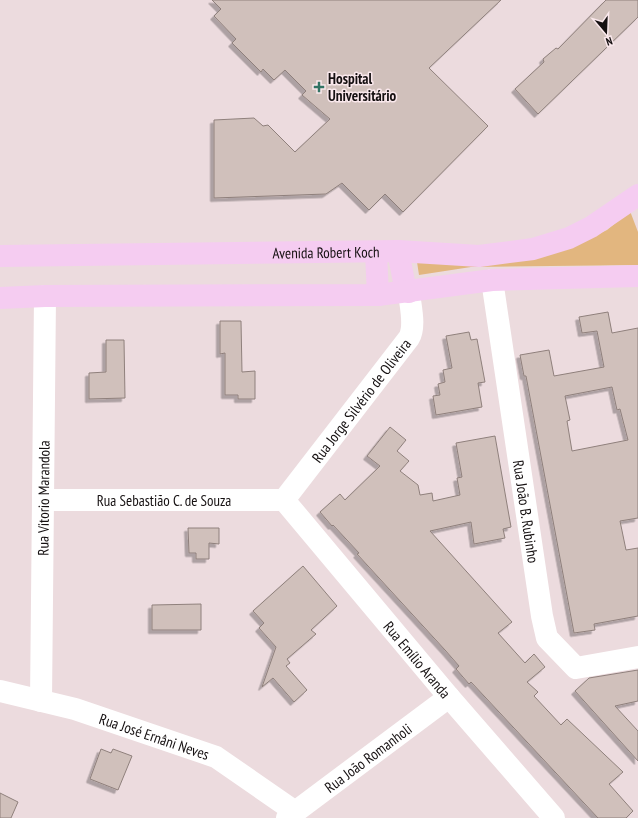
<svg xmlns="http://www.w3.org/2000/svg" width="638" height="818" font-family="'PT Sans Narrow',sans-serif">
	<defs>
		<filter id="shadow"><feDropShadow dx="-3.5" dy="3.5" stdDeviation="0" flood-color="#0004"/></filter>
	</defs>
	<rect width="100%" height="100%" fill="#ecdbde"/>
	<path fill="#e2b67f" d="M630,211L638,232V265L471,267L419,275L417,262L567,249L607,230Z"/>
	<g fill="#d0c0bb" stroke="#8f807c" fill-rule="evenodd" filter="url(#shadow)">
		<path d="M212,0H501L429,68L488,126L403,212L385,194L369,210L342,183L326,194L214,198V120L254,118L263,126L268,125L295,152L330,119L302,95L306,91L285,70L274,80L263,69L261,72L232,43L236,39L214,16L221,9Z"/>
		<path d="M606,0H638V17L538,114L515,89L544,62L543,59L556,48L558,49Z"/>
		<path d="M608,312L612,333L638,328V518L620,521L626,550L638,548V616L594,624L595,630L574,633L526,376H524L520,355L549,350L554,376L604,367L597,331L582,333L579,317ZM612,387L617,410L620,409L628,440L572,451L567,421L570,420L565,396Z"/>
		<path d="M220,321H241L242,372L255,371V399H238V395H225V353L220,354Z"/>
		<path d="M469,332L471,340L477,339L485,382L478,383L482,407L436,415L433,396L440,395L438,384L445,382L443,370L452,368L446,336Z"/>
		<path d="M106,340H124L125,398L89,399V373L106,372Z"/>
		<path d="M390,427L406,440L397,451L409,461L400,471L418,485L420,495L432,493L433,501L460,495L457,478L462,477L456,443L495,436L511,527L503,529L505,538L474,544L471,522L430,531L512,622L498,633L525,663L534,654L545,667L527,682L538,692L534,696L561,725L567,719L623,772L609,784L633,811L626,818H598L471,682L469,684L456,669L459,666L445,650L357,554L359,553L333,525L332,526L320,512L340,494L345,500L380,466L367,456Z"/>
		<path d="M188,528H219V544L209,543V559H196V553H189Z"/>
		<path d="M303,566L337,606L311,630L316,634L287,659L290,663L286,666L307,690L294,702L273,678L262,687L276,647L259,628L264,623L253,611Z"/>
		<path d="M201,604V630H152V605Z"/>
		<path d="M638,670V701L615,706L638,731V761L575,691L589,678Z"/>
		<path d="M101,749L111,753L113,749L132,756L118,790L90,779Z"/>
		<path d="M0,793L18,802L11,818H0Z"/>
	</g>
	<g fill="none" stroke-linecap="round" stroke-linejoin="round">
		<g stroke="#fff" stroke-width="22">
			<path id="s1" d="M492,280L542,616L547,638L576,668L638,657"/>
			<path id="s2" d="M44,500H284"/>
			<path id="s3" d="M284,500L449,697L554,818"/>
			<path id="s4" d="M284,500L409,338C416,326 410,305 409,292"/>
			<path id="s5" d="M0,691L75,709L216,757L294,811"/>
			<path id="s6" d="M41,701L45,296"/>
			<path id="s7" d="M287,818L449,697"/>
		</g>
		<g stroke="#f5ccf1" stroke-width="22">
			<path d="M398,251L404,282L409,292"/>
			<path d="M376,253L378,295"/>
			<path id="s8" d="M0,256L398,251L479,256L533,249L569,238L591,227L638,195"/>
			<path d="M0,298L45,296L378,295L492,280L638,276"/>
		</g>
	</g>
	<path fill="#337464" stroke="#fae8ec" stroke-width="1.5" d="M317 81h4v4h4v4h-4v4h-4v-4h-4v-4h4z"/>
	<g text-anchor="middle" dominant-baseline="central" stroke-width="3" stroke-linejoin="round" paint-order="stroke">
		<g font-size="15" font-weight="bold" fill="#151011" stroke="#fae8ec" text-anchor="start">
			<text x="328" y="78">Hospital<tspan x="328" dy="17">Universitário</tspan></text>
		</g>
		<g font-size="15" fill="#151011" stroke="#fae8ec">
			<text stroke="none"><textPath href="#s8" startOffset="326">Avenida Robert Koch</textPath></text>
			<text stroke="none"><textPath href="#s4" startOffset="126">Rua Jorge Silvério de Oliveira</textPath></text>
			<text stroke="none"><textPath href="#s6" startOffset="203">Rua Vitorio Marandola</textPath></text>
			<text stroke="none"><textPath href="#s2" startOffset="120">Rua Sebastião C. de Souza</textPath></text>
			<text stroke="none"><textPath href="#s1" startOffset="234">Rua João B. Rubinho</textPath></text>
			<text stroke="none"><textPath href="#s3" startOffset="208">Rua Emílio Aranda</textPath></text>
			<text stroke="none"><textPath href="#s5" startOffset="161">Rua José Ernâni Neves</textPath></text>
			<text stroke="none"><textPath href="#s7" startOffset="101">Rua João Romanholi</textPath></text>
		</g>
	</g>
	<g transform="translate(606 32) rotate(161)" stroke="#fae8ec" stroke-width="3" paint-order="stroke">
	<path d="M0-3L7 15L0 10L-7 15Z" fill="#151011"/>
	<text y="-6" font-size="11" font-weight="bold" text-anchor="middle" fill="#151011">N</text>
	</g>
</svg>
